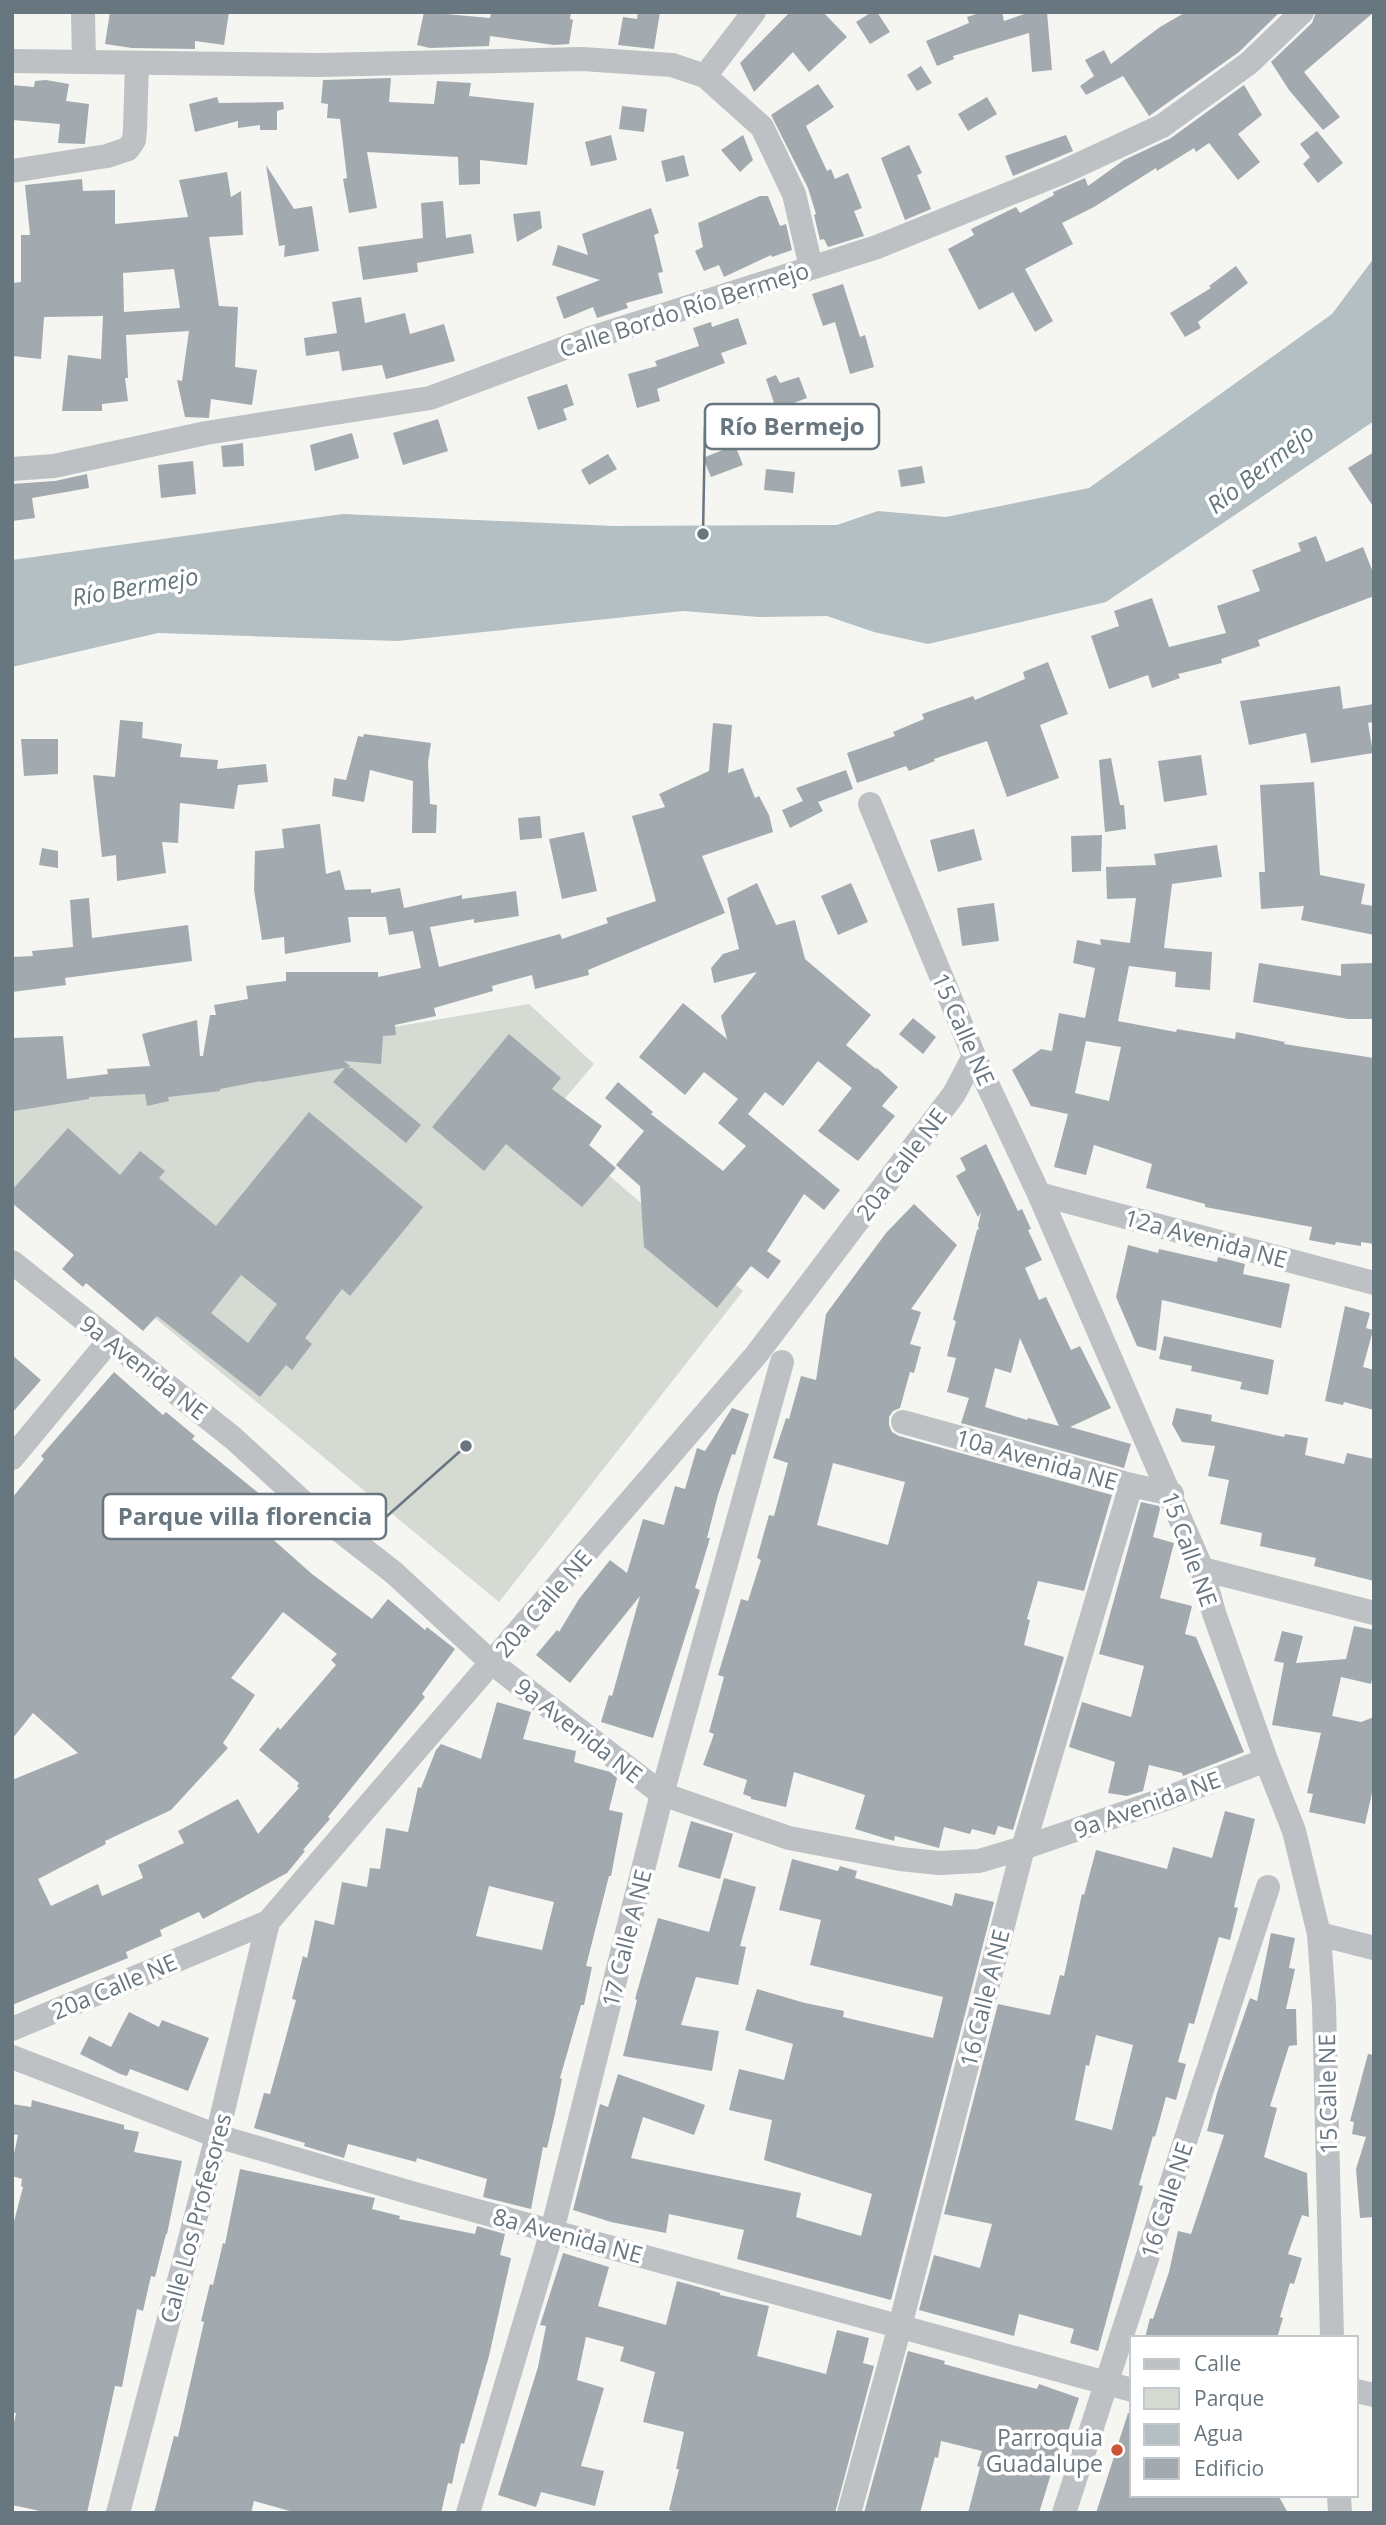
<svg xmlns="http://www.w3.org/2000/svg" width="1386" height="2525" font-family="'Open Sans',sans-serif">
	<rect width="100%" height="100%" fill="#f5f5f2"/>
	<path fill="#d5dad2" d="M529,1004L594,1064L546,1121L743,1291L499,1602L12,1200V1092Z"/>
	<path fill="#b3bfc2" d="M1374,258V421L1106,602L928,644L874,632L827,616L759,617L683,611L397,641L158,633L12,667V560L343,514L613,526L837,525L878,511L946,517L1089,488L1332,314Z"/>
	<g fill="#a3aaaf" fill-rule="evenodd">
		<path d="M110,12H229L224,45L195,41V49L132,48L105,44Z"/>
		<path d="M424,12L490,18L491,12H571L570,19L573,20L569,44L554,45L490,36L489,46L430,48L417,45Z"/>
		<path d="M638,12H660L654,49L618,45L623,17L637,19Z"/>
		<path d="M790,12H823L847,37L809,72L793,52L754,92L740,63Z"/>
		<path d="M872,12H877L890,32L870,44L856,22Z"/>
		<path d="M982,12H1002L1004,21L1030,12H1047L1052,70L1032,72L1029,33L953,56L954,59L937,66L926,41L969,23L967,17Z"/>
		<path d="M1186,12H1280L1239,52L1149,116L1123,76L1086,95L1080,86L1094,76L1085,60L1104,50L1111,64L1160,27Z"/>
		<path d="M1316,12H1374L1304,72L1340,117L1323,130L1289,90L1271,62L1312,23Z"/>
		<path d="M921,66L932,83L917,91L907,75Z"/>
		<path d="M391,78L389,102L434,104L437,81L471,83L469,96L534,103L527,165L480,160V184L459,185L458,157L367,152L377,208L349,213L343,179L347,178L340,119L327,118L328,104L321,103L323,80Z"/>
		<path d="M46,80L69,84L66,101L89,104L85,144L58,143L60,124L12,120V85L34,87L35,81Z"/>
		<path d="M818,84L834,107L806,126L827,171L831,169L835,179L848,173L862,208L854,211L864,236L828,247L824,239L820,240L814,215L816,214L808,188L771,115Z"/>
		<path d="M1244,85L1262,115L1238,134L1260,162L1238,180L1209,143L1196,152L1194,148L1157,171L1156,168L1094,207L1062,223L1073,244L1025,269L1053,321L1035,332L1013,292L979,310L948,249L974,235L971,229L1016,207L1020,213L1054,195L1053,192L1085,178L1088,186L1124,160L1171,138Z"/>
		<path d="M217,97L219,103L283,102L284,109L277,111V130H260V125L238,128V121L195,132L189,104Z"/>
		<path d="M987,97L997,114L968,131L958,114Z"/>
		<path d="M622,106L647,109L644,132L619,129Z"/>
		<path d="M1317,131L1343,163L1318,183L1303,164L1310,157L1300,144Z"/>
		<path d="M611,135L617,160L591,166L585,142Z"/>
		<path d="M743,135L753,160L740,172L721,150Z"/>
		<path d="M1066,135L1073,151L1013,176L1005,156Z"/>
		<path d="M909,145L922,173L917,175L931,209L905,220L881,158Z"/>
		<path d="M684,155L689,176L666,182L661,161Z"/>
		<path d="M266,165L294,209L312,206L319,251L284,257L285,245L279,246Z"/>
		<path d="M227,172L231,197L241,191L243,235L209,237L219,306L238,307L235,367L257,370L252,405L211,399L209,418L185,417L177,380L182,381L189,331L126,335L128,378H125L128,401L102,404V411H62L68,355L101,359L103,316L44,317L41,359L12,356V283L21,282V235H30L25,185L82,179L83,191L115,190V224L188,217L179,180ZM174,269L180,308L124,312L123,273Z"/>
		<path d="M760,196H768L780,226L786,224L792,250L772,257L771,255L724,277L719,265L704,271L695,251L703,247L698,223Z"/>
		<path d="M443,201L446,238L471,234L474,253L417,263L418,272L363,280L358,247L423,238L421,203Z"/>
		<path d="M651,208L659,233L654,235L663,272L658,273L663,293L626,303L628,308L597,318L593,307L564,319L556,297L600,280L552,265L558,245L588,255L582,234Z"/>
		<path d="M540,211L542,228L517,242L513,214Z"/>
		<path d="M1236,266L1248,283L1198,322L1201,328L1185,337L1170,313L1211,288L1209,286Z"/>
		<path d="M843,284L860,337L865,335L874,367L850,374L835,322L823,326L812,294Z"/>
		<path d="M361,297L365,323L405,313L410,334L444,324L455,361L386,379L382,365L342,371L339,351L306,356L304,338L337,333L332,302Z"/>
		<path d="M738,318L747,344L721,353L725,363L657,389L660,401L637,408L628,374L657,366L655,361L699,346L693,328L711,322L712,327Z"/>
		<path d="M776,375L780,383L799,377L807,398L791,404L806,433L787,443L775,420L779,418L766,379Z"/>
		<path d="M567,384L574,405L563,409L567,420L538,430L527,397Z"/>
		<path d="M438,419L448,451L403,465L393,433Z"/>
		<path d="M352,433L359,458L315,471L310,445Z"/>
		<path d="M243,443L244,466L223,467L221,446Z"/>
		<path d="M735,445L743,465L711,477L703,458Z"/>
		<path d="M1374,452V508L1348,468Z"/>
		<path d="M608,454L617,469L589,485L581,470Z"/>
		<path d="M193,461L196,494L161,498L158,465Z"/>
		<path d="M922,466L925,483L901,487L898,470Z"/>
		<path d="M766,469L795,472L793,493L764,490Z"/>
		<path d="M87,474L89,488L32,498L35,518L12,521V484L55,481Z"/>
		<path d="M1316,536L1326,562L1363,547L1374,575V596L1258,640L1260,646L1221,659L1222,663L1178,674L1180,678L1152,688L1148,675L1109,689L1091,636L1119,626L1114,611L1152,598L1169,647L1226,633L1217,606L1260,591L1252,570L1301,551L1298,543Z"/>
		<path d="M1048,662L1068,714L1040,725L1059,778L1007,797L987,741L934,759L935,761L909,771L906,766L857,783L847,753L895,736L893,732L924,719L922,714L973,696L975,700L1025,679L1023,672Z"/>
		<path d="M1340,686L1343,709L1374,704V722L1368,723L1373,753L1311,763L1306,733L1249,745L1240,701Z"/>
		<path d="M120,720L143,722L142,738L182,744L180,757L218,760L217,769L266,764L268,782L238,785L234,809L180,803L178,843L162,842L166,873L117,881L116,855L102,857L93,775L115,777Z"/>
		<path d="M713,723L732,725L728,773L743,768L755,798L759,796L769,815L773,832L702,856L725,913L588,970L589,975L535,989L532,975L492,986L493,991L434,1008L436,1016L395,1025L396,1035L383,1036L381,1064L344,1061L351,1067L261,1082V1081L220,1089V1091L168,1097L169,1101L147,1106L145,1094L89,1097V1099L14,1111L12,1038L63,1036L67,1079L108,1074L107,1069L150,1066L142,1034L197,1020L200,1056H203L210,1015H216L214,1005L248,999L246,986L286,981V972H378V977L421,968L413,931L389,935L386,917H348L351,942L285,954L284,937L262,940L254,890L255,851L284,848L282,829L320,824L326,874L340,870L345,890L371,889V893L400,888L404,908L462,895V899L516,891L519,916L474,923V919L430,927L439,967L560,934L562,939L608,923L606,918L656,901L632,816L665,807L659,794L709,771Z"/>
		<path d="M364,734L431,743L428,762L430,804L437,805L436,833H412L413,781L370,770L364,802L332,796L334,778L346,780L358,736L363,737Z"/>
		<path d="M21,739H58V774L24,776Z"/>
		<path d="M1201,755L1207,795L1164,802L1158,761Z"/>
		<path d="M1111,758L1120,805H1124L1126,829L1105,832L1099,760Z"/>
		<path d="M846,770L853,789L818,802L823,811L790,828L782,810L803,801L796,788Z"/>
		<path d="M1314,782L1320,875L1365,884L1361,904L1374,906V935L1301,920L1304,906L1261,909L1259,872H1265L1260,785Z"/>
		<path d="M540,816L542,838L520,840L518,818Z"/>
		<path d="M974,829L982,860L938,872L930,840Z"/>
		<path d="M584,832L597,891L562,899L549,839Z"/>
		<path d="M1102,835L1101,871L1072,872L1071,836Z"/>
		<path d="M1217,845L1222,877L1172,884L1164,948L1212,952L1210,990L1175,987L1176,972L1129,966L1118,1021L1176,1032L1177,1029L1235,1039L1236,1032L1285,1042L1284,1044L1374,1058V1244L1361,1242V1246L1336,1242L1335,1245L1309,1240L1312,1227L1205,1207V1204L1146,1188L1152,1164L1094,1145L1086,1175L1054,1167L1068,1114L1031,1106L1012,1070L1041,1049L1052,1051L1059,1013L1085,1018L1095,968L1073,963L1077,940L1101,945L1100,939L1130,943L1136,898L1107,899L1106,867L1156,865L1154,854ZM1086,1041L1121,1047L1109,1101L1075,1093Z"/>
		<path d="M42,848L58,851V868L39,865Z"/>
		<path d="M757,883L776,925L795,920L805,959L871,1015L846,1045L876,1069L877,1068L898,1087L882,1106L895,1116L858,1161L818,1131L852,1088L818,1061L783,1106L765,1092L748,1114L840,1190L824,1210L804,1194L767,1251L781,1261L768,1279L751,1266L717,1308L644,1247L640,1186L616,1165L644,1131L605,1098L618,1082L653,1112L651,1114L723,1171L746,1146L718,1123L738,1099L704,1072L685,1095L639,1057L683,1003L727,1039L721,1016L757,972L714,983L711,968L723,954L739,949L727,898Z"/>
		<path d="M851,883L868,922L838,935L821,896Z"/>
		<path d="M89,898L92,938L188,925L192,961L65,978L66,985L12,992V957L33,956L32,951L73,947L70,900Z"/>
		<path d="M994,903L999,941L962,946L957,908Z"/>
		<path d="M1259,963L1341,976V964L1372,963L1373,1019H1348L1253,1002Z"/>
		<path d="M913,1018L936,1037L923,1054L899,1034Z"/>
		<path d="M509,1034L561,1078L552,1089L602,1126L589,1145L616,1168L582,1207L506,1144L484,1171L432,1127Z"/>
		<path d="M345,1068H352L421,1125L406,1143L333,1082Z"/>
		<path d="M309,1112L423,1207L350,1296L342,1289L305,1338L312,1344L292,1370L286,1365L260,1397L157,1316L143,1331L86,1283L83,1287L62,1269L74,1255L12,1203V1190L68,1128L120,1175L140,1151L165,1171L159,1178L216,1226ZM241,1275L277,1304L248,1343L211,1313Z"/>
		<path d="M986,1144L1018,1211L1022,1209L1031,1229L1028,1230L1042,1260L1025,1268L1039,1300L1046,1297L1071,1350L1080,1346L1111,1408L1070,1427L1131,1444L1124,1468L961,1423L969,1398L947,1392L956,1358L947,1356L956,1321L953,1320L977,1230L979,1229L978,1226L981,1212L978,1217L956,1176L966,1170L960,1158ZM1020,1338L1058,1424L1059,1426L1028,1418L1027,1420L985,1407L995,1368L1011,1373Z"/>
		<path d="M914,1204L957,1245L911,1309L921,1312L910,1344L921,1347L914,1373L910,1372L900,1408L893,1411L889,1417V1425L892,1432L899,1436L1112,1495L1084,1591L1038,1581L1027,1619L1030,1620L1024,1645L1064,1657L1013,1830L998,1826L995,1835L972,1829L970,1834L944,1827L939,1848L895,1836L894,1841L855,1829L865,1795L794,1772L786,1807L751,1799V1797L743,1794L747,1780L703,1765L714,1734L709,1732L724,1677L718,1675L741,1599L748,1601L761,1560L757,1558L769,1515L774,1516L788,1463L773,1458L786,1418L789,1419L801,1376L816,1380L826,1314L886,1233ZM833,1463L905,1482L888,1545L817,1525Z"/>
		<path d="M1128,1245L1158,1253L1159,1249L1217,1262L1218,1257L1245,1264L1243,1274L1290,1284L1281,1328L1162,1300L1156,1351L1137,1346L1116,1297Z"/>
		<path d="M1345,1306L1370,1313L1366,1328L1373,1330L1363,1367L1374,1370V1410L1344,1402L1343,1405L1325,1401Z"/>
		<path d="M1164,1336L1274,1360L1268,1395L1240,1389L1242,1382L1191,1371L1192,1366L1159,1359Z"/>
		<path d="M12,1355L41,1380L12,1413Z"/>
		<path d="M114,1372L163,1415L166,1412L195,1436L192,1439L277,1508L260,1528L312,1574L372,1619L388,1599L425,1630L427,1627L455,1649L422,1694L425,1697L328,1817L330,1819L303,1850L305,1851L287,1873L203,1919L199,1912L160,1930L162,1936L126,1952L128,1958L12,2005V1780L78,1753L33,1713L12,1739V1498L44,1459L41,1456ZM283,1612L337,1654L331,1660L336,1665L280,1730L278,1727L259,1750L299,1783L297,1786L299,1788L258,1834L238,1799L178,1831L184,1843L138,1865L143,1878L102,1896L98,1884L51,1906L38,1879L106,1844L105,1841L171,1810L228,1748L223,1743L255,1695L231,1678Z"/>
		<path d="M732,1408L749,1414L735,1455L732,1454L718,1495L707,1538H710L695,1588L700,1590L653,1738L601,1722L609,1695L612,1696L640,1596L570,1683L536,1655L557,1630L559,1632L579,1599L610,1560L627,1573L643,1519L664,1525L675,1486L685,1489L697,1448L705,1451Z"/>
		<path d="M1176,1408L1212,1415L1211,1421L1284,1437L1285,1434L1308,1438L1305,1455L1344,1464L1347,1453L1374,1459V1581L1314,1566L1316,1558L1260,1546L1262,1533L1220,1524L1229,1480L1208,1476L1215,1446L1182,1442L1172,1424Z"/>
		<path d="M1141,1502L1159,1506L1160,1509L1153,1537L1174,1543L1160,1598L1192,1606L1185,1634L1196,1637L1244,1752L1183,1776L1182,1773L1149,1765L1143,1791L1127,1796L1108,1793L1115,1762L1069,1747L1082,1702L1131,1717L1144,1666L1099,1654Z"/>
		<path d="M1354,1626L1374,1630V1670L1371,1684L1341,1677L1332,1716L1361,1722L1374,1717V1784L1365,1824L1309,1812L1313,1794L1307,1793L1321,1733L1272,1725L1284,1663L1274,1661L1282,1631L1303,1636L1296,1663L1346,1659Z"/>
		<path d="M497,1702L531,1712L523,1739L576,1751L574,1762L610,1772L617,1778L609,1810L623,1813L611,1876H609L586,1966L592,1967L584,2005H581L560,2078L562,2079L555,2114L547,2148L543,2147L531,2209L483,2197L487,2179L417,2158L416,2162L348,2144L344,2158L304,2146L305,2143L254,2128L264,2093L270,2094L281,2055L296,2000L292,1999L303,1956L307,1958L315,1920L334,1925L342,1882L367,1887L370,1868L380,1869L386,1828L408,1832L418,1787L421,1788L436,1750L441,1744L481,1759ZM489,1886L554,1902L542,1950L476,1936Z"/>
		<path d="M1225,1811L1255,1819L1234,1907L1238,1908L1230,1940L1219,1937L1194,2024L1189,2023L1178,2062L1186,2064L1176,2100L1166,2097L1155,2137L1153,2136L1139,2185L1143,2186L1098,2351L1070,2343L1074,2329L1019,2314L1014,2336L919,2310L934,2255L980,2268L992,2224L944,2214L998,2004L1050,2015L1060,1975L1064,1976L1082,1894L1084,1895L1096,1850L1167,1869L1173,1847L1212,1858ZM1096,2035L1133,2045L1112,2130L1075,2120L1086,2065L1089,2066Z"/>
		<path d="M691,1821L733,1834L720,1879L678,1867Z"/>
		<path d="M792,1859L838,1871L840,1866L857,1871L855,1878L952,1906L955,1893L994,1902L891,2300L737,2259L744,2230L669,2214L666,2233L611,2222L573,2210L600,2104L608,2107L618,2074L705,2105L694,2135L643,2117L631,2158L801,2193L796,2217L861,2236L872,2194L764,2160L772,2120L729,2110L739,2069L784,2080L793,2044L745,2030L757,1989L805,2003L844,2011L843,2017L933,2038L943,1997L810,1965L821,1920L779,1910Z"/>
		<path d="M724,1878L756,1887L740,1946L746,1947L738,1985L696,1977L681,2025L719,2031L712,2071L623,2056L637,2000L635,1999L658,1918L709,1932Z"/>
		<path d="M1271,1933L1295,1938L1289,1968L1295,1969L1286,2009H1296L1297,2045L1289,2046L1270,2106L1277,2108L1264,2157L1307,2173L1309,2217L1302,2215L1288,2254L1302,2258L1294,2284L1290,2283L1280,2317L1283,2318L1277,2338H1145L1150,2318L1153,2319L1169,2272L1178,2231L1191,2234L1224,2135L1207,2131L1217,2093L1250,1998L1257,2001Z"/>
		<path d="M129,2012L159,2027L162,2020L209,2038L188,2091L130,2069L127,2076L120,2074L80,2054L89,2036L111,2047Z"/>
		<path d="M1368,2054L1374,2055V2217L1360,2218L1356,2169L1366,2137L1352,2134L1354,2122L1350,2121Z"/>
		<path d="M32,2100L124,2125V2129L139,2132L134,2152L182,2161L167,2234H166L155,2277L151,2276L143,2311L137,2309L122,2387L115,2386L87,2513H49L12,2505V2433L16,2413H12V2229L23,2187L21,2186L22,2179L12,2176V2163L18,2135L12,2134V2104L31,2107Z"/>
		<path d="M240,2169L375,2198L372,2209L400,2216L399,2219L475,2234L477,2226L505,2234L500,2255L511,2258L489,2356L464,2444L461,2443L452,2484L448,2483L441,2513H297L254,2501L251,2513H154L174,2436L178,2437L204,2322L201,2321L210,2284L213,2285L223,2243L225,2244Z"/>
		<path d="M563,2253L609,2267L598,2306L666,2325L677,2281L720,2293V2295L769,2306L757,2356L826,2374L837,2330L869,2338L863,2363L874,2366L835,2513H679L669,2510L679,2469H676L684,2432L643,2422L655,2372L620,2361L624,2347L586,2337L577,2380L604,2388L581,2466L604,2471L595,2506L541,2492L536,2507L498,2495L538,2367L546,2326L540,2325Z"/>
		<path d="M908,2351L945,2361L944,2364L991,2377L1037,2389L1039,2384L1079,2398L1062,2450L1059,2448L1039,2513H968L980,2467L977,2466L982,2451L941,2441L938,2458L935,2457L920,2513H864Z"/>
		<path d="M1128,2413H1132V2495H1278L1288,2513H1096Z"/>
	</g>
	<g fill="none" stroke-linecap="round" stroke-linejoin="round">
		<g stroke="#bdc1c4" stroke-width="24">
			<path d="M83,12L84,62"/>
			<path d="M12,61L318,65L582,59L672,65L705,76L762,127L794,194L811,267"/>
			<path d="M705,76L754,12"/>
			<path d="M12,171L107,156L128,149L134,140L135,129L137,63"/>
			<path d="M12,469L54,466L206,433L430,398L591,338L877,247L1063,172L1162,126L1249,63L1302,12"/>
			<path d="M870,804L974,1056L1039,1194L1202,1569L1214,1613L1266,1760L1294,1831L1319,1934L1324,2005L1332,2338"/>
			<path d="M1039,1194L1374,1283"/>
			<path d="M12,1262L233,1438L303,1502L393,1572L492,1663L662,1794L789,1838L900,1859L939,1863L979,1861L1023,1848L1165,1799L1266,1760"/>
			<path d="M903,1422L1131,1485L1172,1494"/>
			<path d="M12,1458L109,1341"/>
			<path d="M1202,1569L1374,1613"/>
			<path d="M1319,1934L1374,1948"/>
			<path d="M12,2029L268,1922L756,1355L954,1094L974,1056"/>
			<path d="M12,2057L217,2136L415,2194L1132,2390"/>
			<path d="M1356,2391L1374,2395"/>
			<path d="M1339,2495L1340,2513"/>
			<path d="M118,2513L217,2136L268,1922"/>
			<path d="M468,2513L552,2231L662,1794L782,1362"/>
			<path d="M849,2513L900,2326L1023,1848L1131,1485"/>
			<path d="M1064,2513L1268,1887"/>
		</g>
	</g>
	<circle fill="#ce5439" stroke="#fff" stroke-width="2.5" cx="1117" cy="2450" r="7"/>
	<g text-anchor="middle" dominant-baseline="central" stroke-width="7" stroke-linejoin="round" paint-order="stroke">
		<g font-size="23" fill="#687680" stroke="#fff">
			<text transform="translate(684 309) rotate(-18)">Calle Bordo Río Bermejo</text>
			<text transform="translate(964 1029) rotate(66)">15 Calle NE</text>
			<text transform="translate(901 1164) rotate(-53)">20a Calle NE</text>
			<text transform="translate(1206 1238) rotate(15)">12a Avenida NE</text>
			<text transform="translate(144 1367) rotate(38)">9a Avenida NE</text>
			<text transform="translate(1037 1459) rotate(16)">10a Avenida NE</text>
			<text transform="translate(1190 1549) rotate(70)">15 Calle NE</text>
			<text transform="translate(543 1603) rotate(-49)">20a Calle NE</text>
			<text transform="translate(579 1730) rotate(38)">9a Avenida NE</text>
			<text transform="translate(1147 1804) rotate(-20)">9a Avenida NE</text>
			<text transform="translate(626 1938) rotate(-76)">17 Calle A NE</text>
			<text transform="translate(114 1986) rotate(-23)">20a Calle NE</text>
			<text transform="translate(984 1998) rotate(-76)">16 Calle A NE</text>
			<text transform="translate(1327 2094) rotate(-91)">15 Calle NE</text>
			<text transform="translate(1166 2200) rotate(-72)">16 Calle NE</text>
			<text transform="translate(195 2218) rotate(-75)">Calle Los Profesores</text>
			<text transform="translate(568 2235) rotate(15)">8a Avenida NE</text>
		</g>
		<g font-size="23" fill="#687680" stroke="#fff" text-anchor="end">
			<text x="1103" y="2437">Parroquia<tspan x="1103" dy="26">Guadalupe</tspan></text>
		</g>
		<g font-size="24" font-style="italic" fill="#63777c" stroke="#fff">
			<text transform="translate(1260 468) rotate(-38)">Río Bermejo</text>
			<text transform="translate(135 586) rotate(-10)">Río Bermejo</text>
		</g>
	</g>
	<path fill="none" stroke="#687680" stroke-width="2.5" d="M703 534L705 426M466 1446L386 1517"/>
	<g fill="#687680" stroke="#fff" stroke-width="2.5">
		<circle cx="703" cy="534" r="7"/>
		<circle cx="466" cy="1446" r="7"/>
	</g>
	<g fill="#fff" stroke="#687680" stroke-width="2.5">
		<rect x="705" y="404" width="174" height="45" rx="7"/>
		<rect x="103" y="1494" width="283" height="45" rx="7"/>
	</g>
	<g font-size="24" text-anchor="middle" font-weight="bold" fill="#687680">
		<text x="792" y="435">Río Bermejo</text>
		<text x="245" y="1525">Parque villa florencia</text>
	</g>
	<rect width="1386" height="2525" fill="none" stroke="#687680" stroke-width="28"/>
	<rect x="1130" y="2336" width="228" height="161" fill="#ffffff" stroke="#c3c8cc" stroke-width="2"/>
	<rect x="1144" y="2359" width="35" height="10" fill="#bdc1c4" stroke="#c3c8cc" stroke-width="2"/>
	<text x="1194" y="2371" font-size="21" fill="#687680">Calle</text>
	<rect x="1144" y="2388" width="35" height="21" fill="#d5dad2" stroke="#c3c8cc" stroke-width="2"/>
	<text x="1194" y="2406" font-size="21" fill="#687680">Parque</text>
	<rect x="1144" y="2424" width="35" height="21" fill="#b3bfc2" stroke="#c3c8cc" stroke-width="2"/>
	<text x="1194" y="2441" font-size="21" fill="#687680">Agua</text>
	<rect x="1144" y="2458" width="35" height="21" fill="#a3aaaf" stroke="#c3c8cc" stroke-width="2"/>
	<text x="1194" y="2476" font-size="21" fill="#687680">Edificio</text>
</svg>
